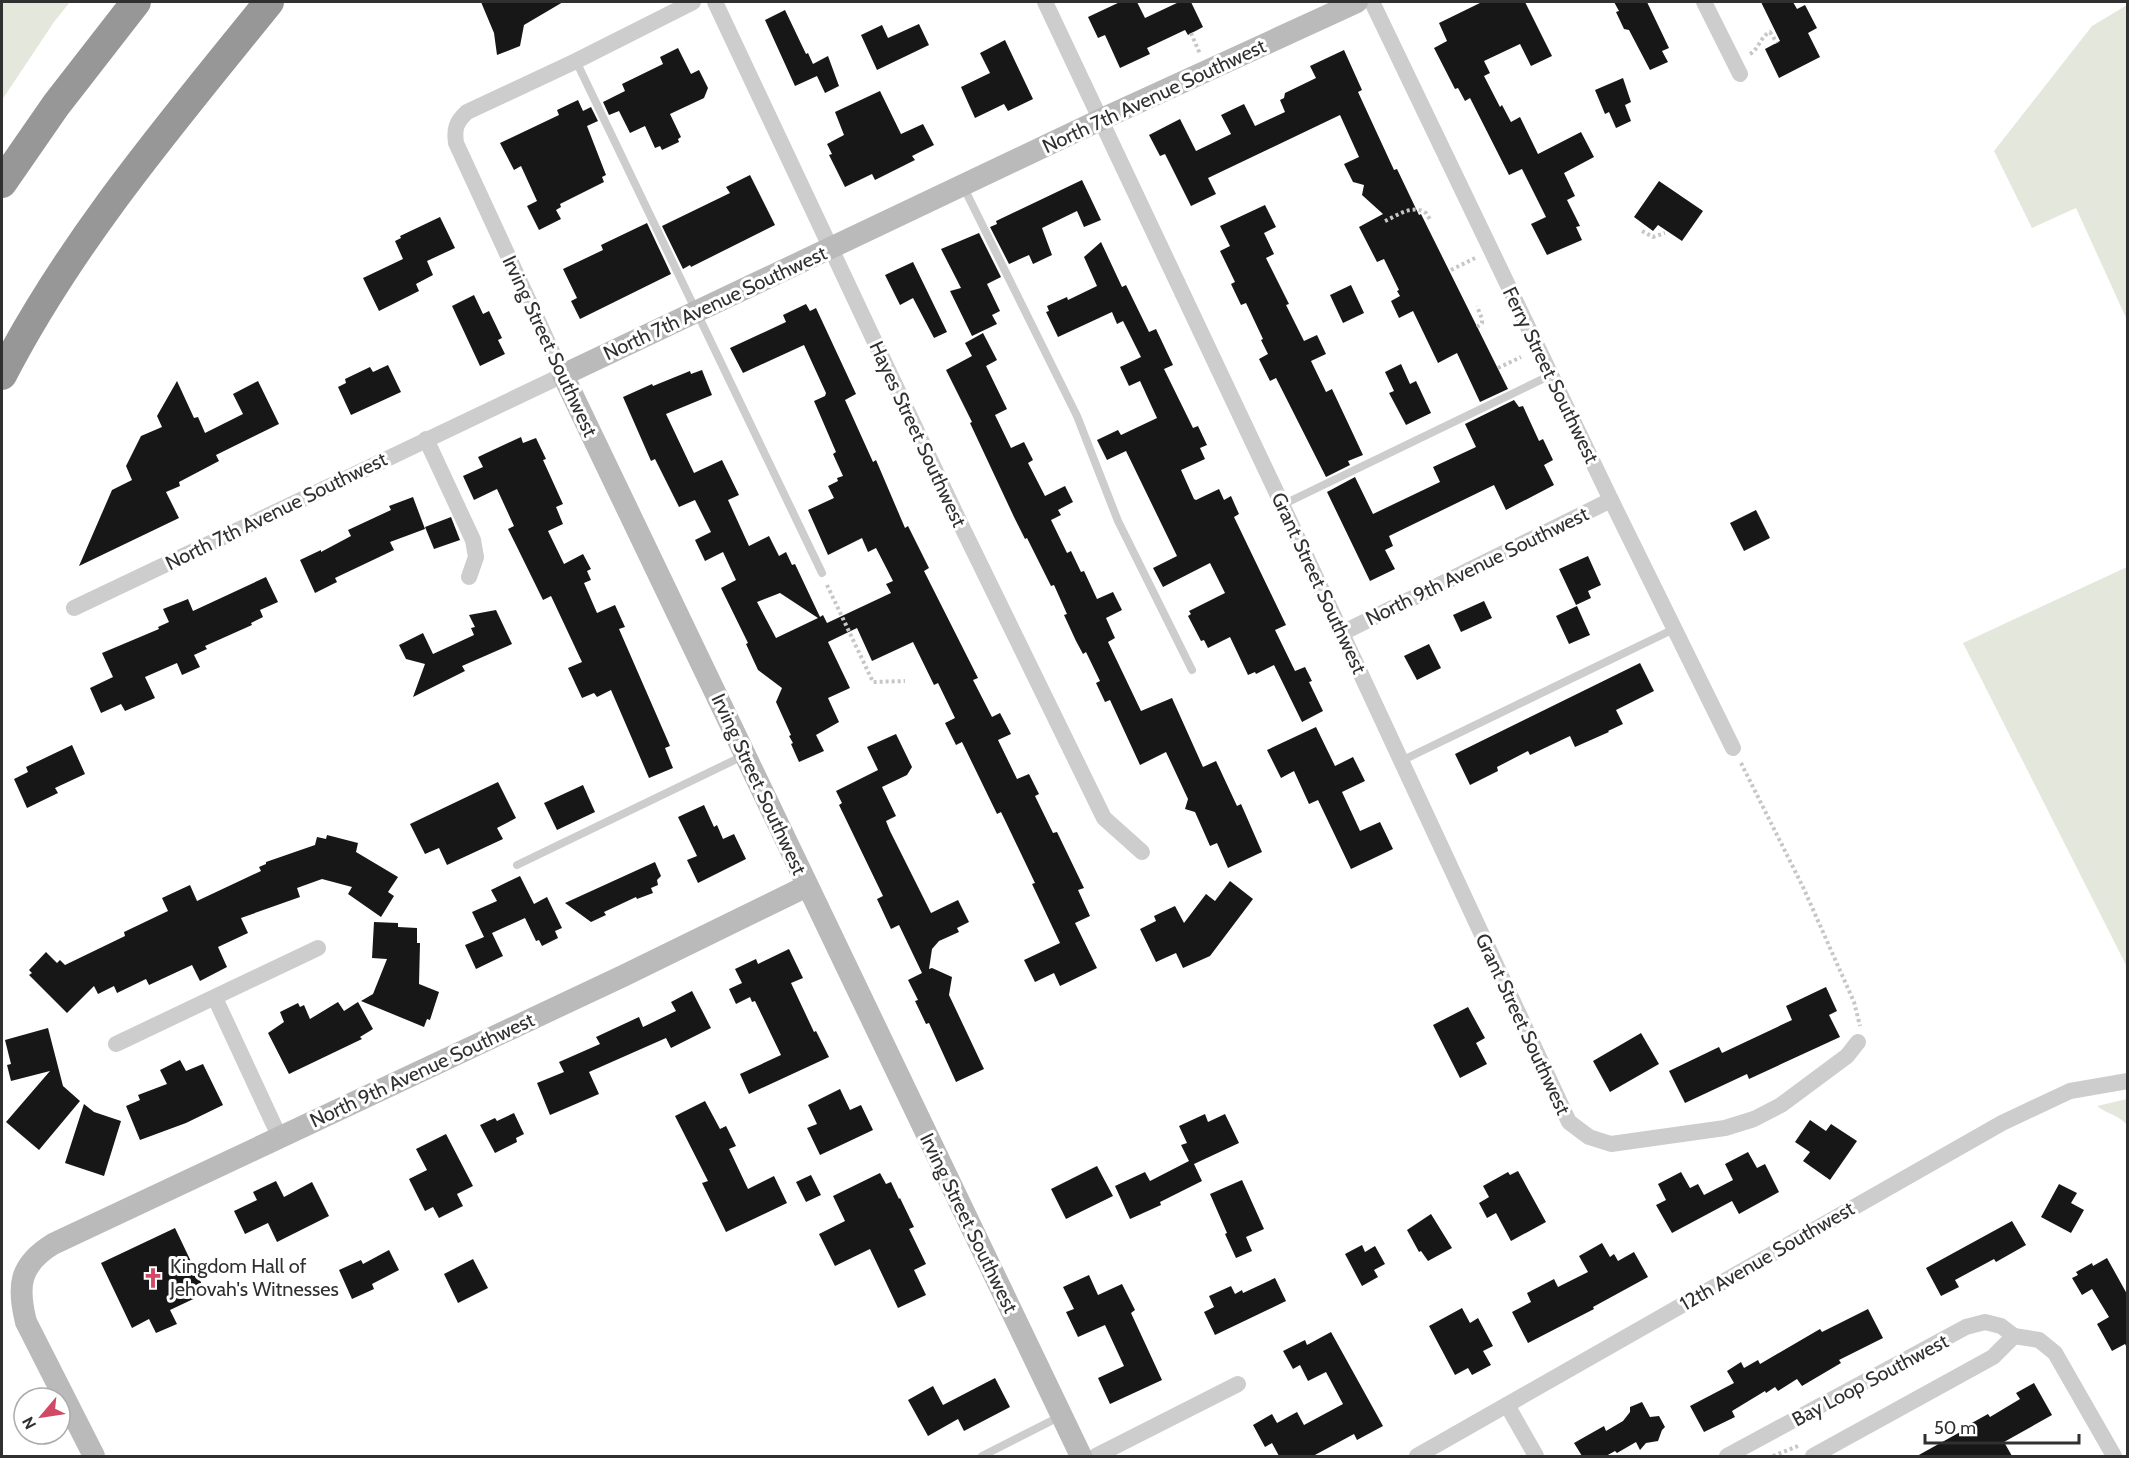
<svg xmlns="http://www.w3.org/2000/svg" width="2129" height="1458" font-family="Cabin,sans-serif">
	<rect width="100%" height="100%" fill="#fff"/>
	<g fill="#e4e8dc">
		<path d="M2,2H70L54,22L2,100Z"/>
		<path d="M2127,5V320L2076,208L2032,228L1994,151L2092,26Z"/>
		<path d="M2127,567V967L1963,643Z"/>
		<path d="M2127,1099V1125C2119,1115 2107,1114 2097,1106Z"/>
	</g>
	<g fill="#171717" fill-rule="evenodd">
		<path d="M481,2H563L524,25L520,46L497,55L494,33Z"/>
		<path d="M1120,2H1137L1145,18L1179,2H1191L1203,27L1188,35L1185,30L1147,48L1150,54L1120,68L1105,35L1098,38L1088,17Z"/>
		<path d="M1482,2H1525L1552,56L1531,66L1520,44L1484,61L1490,73L1484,76L1500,107L1502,105L1511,122L1520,117L1538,154L1581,132L1594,157L1564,173L1575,196L1567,200L1580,226L1576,227L1582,240L1547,255L1531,224L1546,217L1522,169L1509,175L1470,98L1465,101L1458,88L1455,89L1434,48L1447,41L1439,23Z"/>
		<path d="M1614,2H1647L1669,48L1662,51L1668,62L1650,70L1629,30L1624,29L1616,12L1619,11Z"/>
		<path d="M1761,2H1793L1797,9L1805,5L1817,28L1808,33L1820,57L1779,78L1765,49L1780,41Z"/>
		<path d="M785,10L806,54L808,53L813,64L828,56L839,86L825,93L817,76L795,86L765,20Z"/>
		<path d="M919,24L929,45L877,70L861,35L882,25L888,38Z"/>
		<path d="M1005,40L1033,99L1008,111L1004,104L975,118L961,87L990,73L980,53Z"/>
		<path d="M678,48L691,74L699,70L708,88L704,98L670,114L681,137L678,139L679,142L662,150L660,146L655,148L645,126L630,133L619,111L609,115L603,102L625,91L622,84L663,64L660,57Z"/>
		<path d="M1344,50L1362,90L1358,92L1394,170L1397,169L1419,215L1421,214L1508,389L1480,402L1457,353L1438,363L1413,311L1399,318L1391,301L1400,296L1397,291L1399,290L1384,259L1377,262L1359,227L1383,214L1362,195L1364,185L1353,182L1344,164L1359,157L1340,115L1208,178L1216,194L1191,206L1165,154L1160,156L1149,135L1180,119L1196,151L1231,134L1221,115L1244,104L1255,126L1285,112L1280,100L1284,98L1285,93L1316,78L1310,66Z"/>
		<path d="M1623,78L1631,102L1625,105L1631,121L1616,128L1609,112L1605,114L1595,90Z"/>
		<path d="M880,91L901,134L923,124L934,145L912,156L915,160L875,180L872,174L845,187L829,155L832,154L827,144L844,135L835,112Z"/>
		<path d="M578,100L583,111L591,107L598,121L587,126L606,175L602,177L604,182L560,204L561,207L556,210L561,219L539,230L527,206L537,201L521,166L514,170L500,143L559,115L557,110Z"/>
		<path d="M750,175L775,225L691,267L690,265L683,269L662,226L730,193L726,187Z"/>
		<path d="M1082,180L1101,220L1084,227L1077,211L1042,228L1052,255L1033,264L1029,255L1009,264L990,227L997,224L996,221Z"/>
		<path d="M1659,181L1703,211L1682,241L1658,225L1653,231L1634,217Z"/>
		<path d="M1265,205L1276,227L1264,233L1274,254L1266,258L1289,304L1286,305L1304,341L1317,335L1326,354L1311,361L1326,392L1332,389L1363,455L1348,461L1350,465L1326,477L1276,378L1270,381L1259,359L1268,354L1261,340L1263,339L1246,303L1241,305L1231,284L1235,282L1220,251L1230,246L1220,226Z"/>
		<path d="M440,217L455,248L427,261L433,275L416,284L419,291L379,311L363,278L403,259L395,241L401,238L400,236Z"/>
		<path d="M647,223L671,274L580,319L571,301L577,298L563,269L603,250L601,245Z"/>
		<path d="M979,233L1001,277L987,284L1000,311L992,315L997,324L972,336L950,291L961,288L941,249Z"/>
		<path d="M1101,242L1122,287L1126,285L1149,332L1156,329L1173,365L1164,369L1193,428L1198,426L1207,445L1200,448L1205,459L1181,470L1194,499L1196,500L1219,489L1224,500L1231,496L1239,514L1234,517L1286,625L1275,630L1295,671L1305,667L1312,681L1309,682L1323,711L1302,722L1274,665L1256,674L1255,672L1248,675L1230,637L1208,648L1204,640L1201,641L1188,616L1191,614L1189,611L1225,593L1210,563L1163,587L1153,568L1177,556L1126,451L1107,460L1097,440L1118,430L1121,435L1157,418L1140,381L1129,386L1120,367L1141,357L1123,321L1117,324L1112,312L1058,337L1046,312L1049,311L1047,306L1067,297L1068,300L1097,286L1084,257Z"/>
		<path d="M913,262L947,332L934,338L913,298L900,305L885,275Z"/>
		<path d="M1351,285L1364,313L1343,323L1330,295Z"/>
		<path d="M474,295L483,314L489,311L502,338L498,340L505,354L480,366L452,306Z"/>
		<path d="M806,304L810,311L816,308L856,394L845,400L873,462L876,460L905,528L908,526L929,568L924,571L978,678L973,680L992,717L1000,713L1011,734L998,740L1017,779L1029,774L1039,794L1035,796L1053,833L1057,832L1084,888L1078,890L1090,916L1075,923L1097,968L1060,986L1054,973L1035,982L1024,960L1060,943L1032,884L1035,883L1001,812L997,814L962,742L956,745L945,723L955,718L938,683L934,685L913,642L872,661L857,628L828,642L850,688L828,698L839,722L816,735L824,751L799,762L791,744L793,743L789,736L791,735L776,702L782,688L758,670L746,644L748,643L721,588L736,580L723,552L705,561L695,540L711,532L695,500L679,507L655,459L651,461L623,397L652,384L653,386L690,371L691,374L702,370L712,395L666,414L694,473L722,460L739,495L728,500L749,546L769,536L779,556L786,552L792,565L795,564L820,617L823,615L827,623L891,593L886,584L893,581L876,548L868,552L862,538L828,555L808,510L834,498L828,486L838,481L837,478L843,476L833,454L836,452L814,401L825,396L826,393L804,345L743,373L730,348L786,322L783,315ZM780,593L818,618L776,638L757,602Z"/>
		<path d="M983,333L997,360L986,366L1007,409L995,415L1011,448L1024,442L1033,460L1028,463L1045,496L1065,486L1073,502L1058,510L1061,515L1051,520L1067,553L1071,551L1081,572L1084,571L1097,599L1113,592L1122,610L1106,618L1115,638L1108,642L1141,711L1172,698L1203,767L1216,761L1237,806L1241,804L1262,852L1228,868L1217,843L1210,846L1195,812L1185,809L1188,799L1166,752L1140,765L1110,700L1105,702L1096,683L1100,681L1086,652L1083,654L1076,641L1064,615L1067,614L1054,585L1051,586L1027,538L1025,539L1014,517L970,423L972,422L946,370L972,356L965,343Z"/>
		<path d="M1401,364L1410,384L1416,381L1431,413L1406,425L1389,393L1394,391L1385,372Z"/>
		<path d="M388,365L401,392L351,415L338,387L346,383L345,379L370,367L373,372Z"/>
		<path d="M177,381L194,418L198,417L205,433L243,414L233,394L258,381L279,424L216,455L219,461L179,482L180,486L166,492L179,518L79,566L112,490L132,480L126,466L141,436L162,427L157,416Z"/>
		<path d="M1514,400L1519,407L1523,406L1539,441L1543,439L1553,460L1544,465L1554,485L1506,510L1494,485L1389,536L1393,546L1385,550L1395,569L1370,581L1327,492L1355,477L1373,514L1440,482L1433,467L1476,447L1465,424Z"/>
		<path d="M521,437L523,443L536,438L546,459L543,460L563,504L556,507L563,524L548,531L564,564L583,554L591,569L587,571L591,580L584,583L597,613L615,605L625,627L619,629L670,746L665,748L673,768L649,778L611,690L597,697L594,693L582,698L568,668L582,662L551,596L543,600L517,547L508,529L514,526L497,489L474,500L463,476L483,467L478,457Z"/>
		<path d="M413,497L425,529L390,542L394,550L335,578L337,582L315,593L300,560L321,550V552L351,536L348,530L391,510L389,506Z"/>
		<path d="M1756,510L1770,538L1744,551L1730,523Z"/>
		<path d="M451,517L460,540L434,549L425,527Z"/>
		<path d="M1588,556L1601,585L1588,591L1591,598L1576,605L1559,569Z"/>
		<path d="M266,577L278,602L260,610L263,617L251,623L252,625L205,646L207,649L194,655L200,667L182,675L177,663L145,677L155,698L125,711L121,704L101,713L90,688L113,677L102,653L159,629L158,627L169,622L163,609L188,599L193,611Z"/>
		<path d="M1484,601L1492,618L1461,632L1453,615Z"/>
		<path d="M1577,606L1590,635L1569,644L1556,616Z"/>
		<path d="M496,610L512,644L462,666L465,671L413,697L425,664L406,659L399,645L423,633L433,654L474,635L471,628L475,627L469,615Z"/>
		<path d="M1429,644L1441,668L1417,680L1404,656Z"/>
		<path d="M1640,663L1654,691L1616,710L1623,724L1608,731L1609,732L1575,747L1570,736L1530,755L1528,751L1497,767L1498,771L1470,785L1455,754Z"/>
		<path d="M1316,727L1335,766L1353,757L1365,781L1342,792L1360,831L1380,822L1393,849L1351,869L1318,800L1309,804L1294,771L1281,778L1267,750Z"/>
		<path d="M896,734L912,767L907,775L882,787L896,816L886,821L890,831L931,913L958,900L969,922L957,928L959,932L939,941L932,949L929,969L932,968L952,977L949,995L984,1069L956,1082L929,1023L926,1024L915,1001L918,1000L908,980L922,973L899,925L891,929L877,899L883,896L839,805L842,803L836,791L878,770L867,747Z"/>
		<path d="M72,745L85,774L55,788L58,793L27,808L14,779L28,772L26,767Z"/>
		<path d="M498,782L516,818L497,828L503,839L447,865L439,848L425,854L410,824Z"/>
		<path d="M583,785L595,812L557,830L544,803Z"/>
		<path d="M704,805L714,827L717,825L723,839L734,834L746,859L698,883L687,860L697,856L678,817Z"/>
		<path d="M327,835L358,843L356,852L398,877L388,892L394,896L381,917L348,894L352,887L322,879L297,888L300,897L241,918L248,933L218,947L227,967L200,981L192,965L149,985L146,979L117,993L114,986L98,994L94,986L67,1013L29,975L32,973L29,970L46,952L57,963L60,960L65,965L125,936L124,932L168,911L162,898L190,885L197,901L261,871L259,867L266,864V862L315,845L317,837L326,839Z"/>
		<path d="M655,862L661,876L657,880L658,885L651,888L653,893L637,899L636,897L604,912L606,915L591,922L565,903Z"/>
		<path d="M520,876L534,904L547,897L562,928L555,931L558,938L542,946L539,940L536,941L525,918L492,933L503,956L476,969L465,945L484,937L472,912L497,901L491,890Z"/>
		<path d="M1230,881L1253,899L1210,956L1183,968L1176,953L1156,962L1140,929L1156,921L1154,916L1175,906L1184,923L1206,894L1215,901Z"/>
		<path d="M374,922L398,923V927L417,928V943H420L419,984L439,992L430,1020L427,1019L424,1027L361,1001L373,994L387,959L372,958Z"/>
		<path d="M789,949L803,978L791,983L814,1032L816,1031L829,1057L749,1094L740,1074L781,1055L755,1001L752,1002L750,997L736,1004L729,989L742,983L735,969L756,959L758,964Z"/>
		<path d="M1826,987L1837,1011L1829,1015L1840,1037L1749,1079L1747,1074L1685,1103L1669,1071L1719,1047L1722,1053L1792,1020L1786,1006Z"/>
		<path d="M692,991L711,1028L671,1048L666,1038L589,1072L599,1094L550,1115L537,1083L564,1072L559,1062L600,1044L596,1037L639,1017L643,1027L676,1011L671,1002Z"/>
		<path d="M338,1002L344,1011L358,1002L373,1029L360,1037L362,1039L289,1074L268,1033L284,1022L280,1012L298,1003L300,1007L304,1005L310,1019Z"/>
		<path d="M1468,1007L1485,1038L1476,1043L1487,1064L1460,1078L1433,1025Z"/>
		<path d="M48,1028L63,1086L80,1101L39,1150L6,1122L50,1071L11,1081L7,1065L11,1064L5,1040Z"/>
		<path d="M1641,1033L1659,1064L1610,1092L1593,1061Z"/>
		<path d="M180,1060L186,1071L203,1064L223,1105L186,1123L140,1140L126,1106L140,1100L138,1095L167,1084L160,1070Z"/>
		<path d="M840,1089L850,1110L861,1105L873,1130L820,1155L807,1128L817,1124L808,1105Z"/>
		<path d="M705,1101L720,1129L726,1126L736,1146L729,1149L748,1189L774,1176L787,1203L726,1232L702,1183L708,1181L675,1116Z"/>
		<path d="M84,1104L94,1112L121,1121L104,1176L65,1163Z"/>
		<path d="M514,1113L524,1134L516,1138L517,1142L495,1153L480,1125L495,1118L497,1121Z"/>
		<path d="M1205,1114L1208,1122L1225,1114L1239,1143L1194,1164L1202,1181L1160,1202L1161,1205L1130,1219L1115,1186L1145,1172L1150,1181L1189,1161L1181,1145L1187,1143L1179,1126Z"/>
		<path d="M1810,1120L1826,1131L1831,1124L1857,1141L1830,1180L1803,1161L1810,1152L1795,1142Z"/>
		<path d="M446,1134L473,1186L457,1194L463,1206L439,1218L433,1207L425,1211L409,1179L427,1170L416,1149Z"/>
		<path d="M1748,1152L1757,1168L1765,1164L1779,1192L1739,1214L1732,1201L1672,1233L1656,1205L1666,1200L1658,1184L1681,1172L1690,1188L1698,1184L1704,1195L1733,1180L1725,1164Z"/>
		<path d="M1097,1166L1113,1196L1066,1219L1051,1189Z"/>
		<path d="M1518,1171L1546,1222L1511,1241L1496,1213L1487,1218L1479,1203L1489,1197L1483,1186L1508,1172L1510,1175Z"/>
		<path d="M880,1173L886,1184L891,1182L899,1199L900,1198L914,1227L909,1229L926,1264L914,1270L926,1295L898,1308L870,1249L835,1266L819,1234L845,1221L833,1196Z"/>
		<path d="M811,1175L821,1195L806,1202L796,1182Z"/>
		<path d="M1242,1180L1264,1229L1246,1237L1252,1251L1236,1258L1225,1234L1227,1233L1210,1194Z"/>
		<path d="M276,1181L284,1197L312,1182L329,1216L277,1242L268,1223L245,1234L234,1211L257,1200L253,1192Z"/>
		<path d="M2059,1184L2077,1193L2071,1203L2084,1210L2071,1233L2041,1217Z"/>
		<path d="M1431,1214L1452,1248L1428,1261L1421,1251L1419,1252L1407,1230Z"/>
		<path d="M2012,1221L2026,1245L1996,1262L1994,1259L1955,1280L1959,1287L1941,1296L1926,1268Z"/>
		<path d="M175,1228L206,1293L170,1310L177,1324L156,1333L149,1319L132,1328L101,1263Z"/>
		<path d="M1602,1243L1610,1257L1614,1254L1618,1261L1634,1252L1648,1277L1593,1307L1594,1309L1528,1343L1512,1312L1531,1302L1527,1293L1554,1279L1558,1287L1588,1272L1579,1256Z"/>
		<path d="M1362,1245L1365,1252L1375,1246L1385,1264L1374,1270L1378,1277L1362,1286L1345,1254Z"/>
		<path d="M389,1250L399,1270L372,1284L374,1289L352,1299L339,1270L361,1260L363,1264Z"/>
		<path d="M2107,1258L2127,1294V1348L2125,1344L2112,1351L2097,1324L2109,1317L2092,1289L2082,1295L2072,1278L2078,1275L2076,1272L2092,1263L2093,1266Z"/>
		<path d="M473,1259L488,1288L458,1303L444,1274Z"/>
		<path d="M1089,1275L1098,1295L1122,1284L1135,1310L1131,1313L1162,1380L1110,1404L1098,1378L1124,1366L1105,1325L1078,1337L1066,1312L1074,1309L1063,1287Z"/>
		<path d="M1275,1278L1286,1301L1215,1335L1204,1312L1214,1307L1209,1296L1231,1286L1235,1294L1242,1290L1243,1293Z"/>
		<path d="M1462,1308L1470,1323L1478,1318L1493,1346L1483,1351L1491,1365L1472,1375L1468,1368L1455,1375L1429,1326Z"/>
		<path d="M1868,1309L1883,1338L1839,1360L1841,1363L1802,1386L1797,1379L1778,1391L1775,1387L1766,1393L1765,1391L1732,1411L1735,1417L1704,1432L1690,1406L1734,1383L1727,1371L1741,1362L1744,1368L1758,1360L1760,1364L1820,1329L1822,1332Z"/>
		<path d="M1331,1332L1383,1426L1357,1440L1354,1434L1313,1456H1279L1272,1443L1265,1447L1253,1425L1272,1414L1277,1423L1297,1412L1304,1425L1343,1404L1326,1372L1308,1381L1300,1365L1293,1369L1283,1351L1305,1340L1307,1345Z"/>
		<path d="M995,1378L1010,1407L964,1431L958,1419L928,1436L908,1400L933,1386L943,1405Z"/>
		<path d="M2034,1383L2052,1415L2004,1442L2012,1456H1917L1971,1426L1970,1424L1988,1414L1990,1417L2020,1399L2016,1393Z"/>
		<path d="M1642,1402L1650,1417L1659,1416L1665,1427L1662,1430L1658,1441L1646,1443L1640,1450L1636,1442L1617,1453L1615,1451L1606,1456H1582L1574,1443L1604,1426L1606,1431L1623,1421L1630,1412V1407Z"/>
	</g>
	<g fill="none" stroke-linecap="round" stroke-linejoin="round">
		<g stroke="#c7c7c7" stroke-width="4" stroke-dasharray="3 3" stroke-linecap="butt">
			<path d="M1191,33L1200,54"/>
			<path d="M1750,54C1759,49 1760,37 1770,32L1777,43"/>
			<path d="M1385,221C1398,215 1412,204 1426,213L1431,221"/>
			<path d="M1642,231L1653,237L1665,233"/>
			<path d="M1451,270L1475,258"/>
			<path d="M1477,327L1482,323V319L1477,306"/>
			<path d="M1498,368L1521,357"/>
			<path d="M827,585L873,682L905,681"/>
			<path d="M1741,763L1803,887L1854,1002L1860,1026"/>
			<path d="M1773,1456L1798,1446"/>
		</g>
		<g stroke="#cdcdcd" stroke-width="8">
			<path d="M576,61L822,573"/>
			<path d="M963,186L1077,416L1118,521L1192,670"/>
			<path d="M1282,505L1551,375"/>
			<path d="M1401,761L1674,629"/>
			<path d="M517,865L743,756"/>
			<path d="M982,1456L1061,1416"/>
		</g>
		<g stroke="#cdcdcd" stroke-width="16">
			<path d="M715,2L961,525L1104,818L1142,852"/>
			<path d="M1045,2L1273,485L1569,1122L1589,1137L1611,1144L1725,1128L1754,1119L1781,1105L1847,1056L1858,1042"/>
			<path d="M1372,2L1611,500L1733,748"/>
			<path d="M1704,2L1740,74"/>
			<path d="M426,439L473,540L476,557L469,577"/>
			<path d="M74,608L563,375L456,143C454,129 456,122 467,112L576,61L693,2"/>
			<path d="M1342,633L1611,500"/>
			<path d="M215,998L280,1138"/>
			<path d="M116,1044L318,948"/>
			<path d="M1507,1405L1536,1456"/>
			<path d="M1096,1456L1238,1384"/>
			<path d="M1417,1456L2002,1123L2070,1091L2128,1081"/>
			<path d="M1727,1456L1966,1327L1985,1322L2001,1326L2014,1336L2039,1340L2055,1353L2114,1456"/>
			<path d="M1813,1456L1993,1357L2014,1336"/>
		</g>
		<g stroke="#bababa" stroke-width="22">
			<path d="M94,1456L26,1322C17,1286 19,1265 53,1244L623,976L807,886"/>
			<path d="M1081,1456L563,375L1102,119L1357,2"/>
		</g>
		<g stroke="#979797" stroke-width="30">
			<path d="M2,183L56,105L136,2"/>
			<path d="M2,375C72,239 174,120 269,2"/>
		</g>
	</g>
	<defs>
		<g id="church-bare" transform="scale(1.62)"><path d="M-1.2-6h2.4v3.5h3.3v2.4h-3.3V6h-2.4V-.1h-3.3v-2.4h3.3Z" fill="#d04965" stroke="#fff" stroke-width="2.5" paint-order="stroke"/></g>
	</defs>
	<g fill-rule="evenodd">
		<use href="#church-bare" x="153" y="1278"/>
	</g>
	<g text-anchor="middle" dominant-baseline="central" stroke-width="6" stroke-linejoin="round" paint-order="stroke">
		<g font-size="20" fill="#303030" stroke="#fff">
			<text transform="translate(1154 96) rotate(-25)">North 7th Avenue Southwest</text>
			<text transform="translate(715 303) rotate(-25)">North 7th Avenue Southwest</text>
			<text transform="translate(550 346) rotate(65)">Irving Street Southwest</text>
			<text transform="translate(1551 375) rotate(64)">Ferry Street Southwest</text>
			<text transform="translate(918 434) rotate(65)">Hayes Street Southwest</text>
			<text transform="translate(276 511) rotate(-26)">North 7th Avenue Southwest</text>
			<text transform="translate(1477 566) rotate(-26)">North 9th Avenue Southwest</text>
			<text transform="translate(1319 583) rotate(65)">Grant Street Southwest</text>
			<text transform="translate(759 784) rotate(65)">Irving Street Southwest</text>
			<text transform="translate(1523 1024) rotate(65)">Grant Street Southwest</text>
			<text transform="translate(422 1070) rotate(-25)">North 9th Avenue Southwest</text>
			<text transform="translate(969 1223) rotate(64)">Irving Street Southwest</text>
			<text transform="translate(1767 1256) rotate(-30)">12th Avenue Southwest</text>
			<text transform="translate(1870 1380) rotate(-28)">Bay Loop Southwest</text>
		</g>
		<g font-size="20" fill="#303030" stroke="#fff" text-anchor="start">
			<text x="170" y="1266">Kingdom Hall of<tspan x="170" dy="23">Jehovah's Witnesses</tspan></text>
		</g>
	</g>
	<rect width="2129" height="1458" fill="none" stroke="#303030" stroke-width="6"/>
	<g transform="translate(42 1416) rotate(241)"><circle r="28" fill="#ffffff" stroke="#acacac" stroke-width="1.5"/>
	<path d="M0-4.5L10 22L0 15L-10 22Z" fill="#d04965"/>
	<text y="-9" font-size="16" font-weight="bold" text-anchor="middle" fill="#303030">N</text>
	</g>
	<path d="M1925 1434v9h154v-9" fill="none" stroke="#303030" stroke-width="3"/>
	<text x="1934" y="1434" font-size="18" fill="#303030" stroke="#ffffff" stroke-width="4.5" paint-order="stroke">50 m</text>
</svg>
